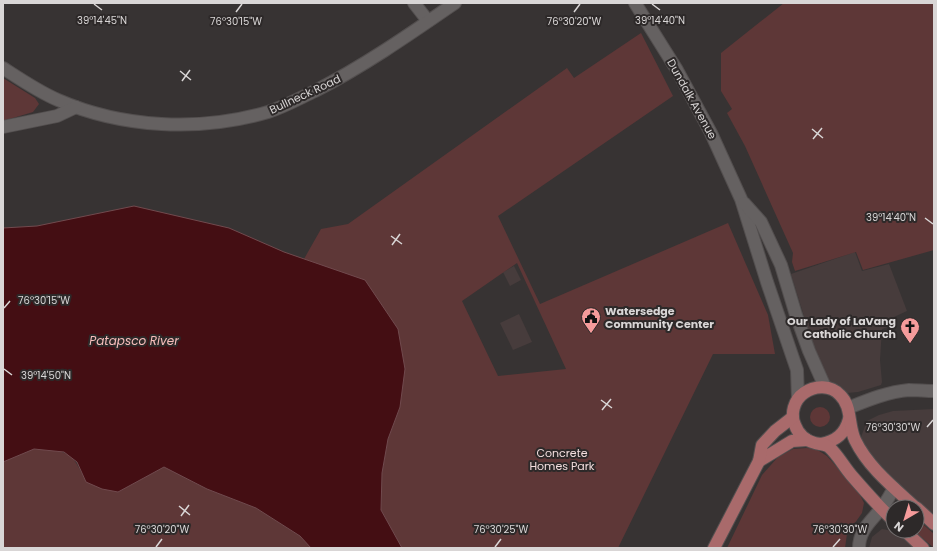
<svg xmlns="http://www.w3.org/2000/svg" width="937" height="551" font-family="Poppins,sans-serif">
	<rect width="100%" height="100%" fill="#373333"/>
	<g fill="#473c3c">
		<path d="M855,252L862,271L889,264L907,311L894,317L896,324L882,329L880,360L882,382L881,385L858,392L847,393L835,388L827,381L820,368L791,274Z"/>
		<path d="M514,266L521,280L510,286L503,272Z"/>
		<path d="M519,314L532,342L513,350L500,323Z"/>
		<path d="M934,409V518L891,478L867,450L861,437L867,421L879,415L893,411Z"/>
		<path d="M882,529L893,531L907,540L914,548H869L872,537Z"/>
	</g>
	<g fill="#5e3737" fill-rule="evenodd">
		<path d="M784,3H934V250L863,270L856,252L795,271L792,262L793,253L745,146L727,113L732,109L721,91V53Z"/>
		<path d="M641,33L673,96L498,216L540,304L728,223L768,315L775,354H713L618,548H402L381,510L382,473L388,439L400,407L304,259L321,229L348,224L567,68L574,78ZM517,263L566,369L498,376L462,301Z"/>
		<path d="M3,78L35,98L39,104L33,112L3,121Z"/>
		<circle cx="820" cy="417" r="10"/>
		<path d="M807,448L816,449L827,456L858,491L864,503L862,513L847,534L845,548H727L762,475L778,457L793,449Z"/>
		<path d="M34,449C68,452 71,449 86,482L118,492L164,467L207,489L256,508L300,536L311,548H3V462Z"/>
		<path d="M917,519L934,534V548L914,531H917Z"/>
	</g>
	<path fill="#440e13" stroke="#714a4e" d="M134,206L229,228L284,252L365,280L398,329L405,369L400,407L388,439L382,473L381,510L402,548H311L300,536L256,508L207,489L164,467L118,492L102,489L86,482L77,462L64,452L34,449L3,462V228L37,226Z"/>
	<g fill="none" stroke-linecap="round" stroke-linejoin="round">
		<g stroke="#534f4f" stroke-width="14">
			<g id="minor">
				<path d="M414,3L428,21"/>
				<path d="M635,3L677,70L711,133L741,199L767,282L797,370L798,398"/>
				<path d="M3,68C20,79 39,92 58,100C122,128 200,132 268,112C284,107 300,98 315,91C364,66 410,34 455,3"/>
				<path d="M3,127L57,116L76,107"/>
				<path d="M744,203L761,222L781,265L796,315L809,351L825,387"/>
				<path d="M848,408C868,400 887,392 909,390C917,390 926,391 934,391"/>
				<path d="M859,548C859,531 870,522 880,510C886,503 890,495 894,488"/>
			</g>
		</g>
		<g stroke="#534f4f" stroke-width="14">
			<g id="major">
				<path d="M821,444C836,441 845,434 849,419"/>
				<path d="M759,461L792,441L807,440"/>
				<path d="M917,508L934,524"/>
				<path d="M893,520C878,506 865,491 852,476C844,467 838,455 829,447C825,444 819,444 815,443C806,441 798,434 795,425C790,414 794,400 804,393C815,385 831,385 840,395C852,406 848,425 855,440C868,467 893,487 915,507"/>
				<path d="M905,531L923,548"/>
				<path d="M714,548L759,461L762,445L775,431L793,417"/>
			</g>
		</g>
		<use href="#minor" stroke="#656161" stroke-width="12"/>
		<use href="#major" stroke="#a96a6b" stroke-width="12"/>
	</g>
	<path fill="none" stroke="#d9d6d6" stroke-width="1.5" d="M94,4L102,10M652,4L660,10M236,12L242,4M574,12L580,4M180,71L191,80M182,81L190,70M812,129L823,138M813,139L822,128M925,218L933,224M391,236L402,244M392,245L400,234M4,308L10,301M4,369L12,375M601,400L612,408M602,410L611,399M927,427L933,420M179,506L190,515M181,516L189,505M156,547L162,539M495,547L501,539M833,547L840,539"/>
	<defs>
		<g id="civic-pin" transform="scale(1)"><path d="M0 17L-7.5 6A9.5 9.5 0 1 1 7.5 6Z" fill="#f59b9b" stroke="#2d2929"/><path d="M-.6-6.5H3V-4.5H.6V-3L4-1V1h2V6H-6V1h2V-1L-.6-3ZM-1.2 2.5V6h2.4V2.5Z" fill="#111"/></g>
		<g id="church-pin" transform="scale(1)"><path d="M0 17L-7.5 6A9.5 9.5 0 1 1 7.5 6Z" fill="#f59b9b" stroke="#2d2929"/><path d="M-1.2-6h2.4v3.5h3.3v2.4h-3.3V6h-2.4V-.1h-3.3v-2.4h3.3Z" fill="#111"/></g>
	</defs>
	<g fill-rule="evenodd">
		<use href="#civic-pin" x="591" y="317"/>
		<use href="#church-pin" x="910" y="327"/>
	</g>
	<g text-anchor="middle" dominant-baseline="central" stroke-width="4" stroke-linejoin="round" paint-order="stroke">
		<g font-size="11" fill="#d9d6d6" stroke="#2d2929">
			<text transform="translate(305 94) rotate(-25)">Bullneck Road</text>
			<text transform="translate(692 99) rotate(61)">Dundalk Avenue</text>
		</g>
		<g font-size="11" font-weight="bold" fill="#d9d6d6" stroke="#2d2929" text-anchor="start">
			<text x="605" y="311">Watersedge<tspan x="605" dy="13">Community Center</tspan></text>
			<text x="896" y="321" text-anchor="end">Our Lady of LaVang<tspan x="896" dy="13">Catholic Church</tspan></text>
		</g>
		<g font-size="11" fill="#f2dddd" stroke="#2d2929">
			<text x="562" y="453">Concrete<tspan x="562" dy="13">Homes Park</tspan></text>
		</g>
		<g font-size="12" font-style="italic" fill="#f7bdbb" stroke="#2d2929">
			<text x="134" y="340">Patapsco River</text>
		</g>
	</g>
	<g font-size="10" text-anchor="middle" fill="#d9d6d6" stroke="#2d2929" stroke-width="4" stroke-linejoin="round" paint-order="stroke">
		<text x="102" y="24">39°14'45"N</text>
		<text x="660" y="24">39°14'40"N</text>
		<text x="236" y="25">76°30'15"W</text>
		<text x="574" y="25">76°30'20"W</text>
		<text x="891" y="221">39°14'40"N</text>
		<text x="44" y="304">76°30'15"W</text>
		<text x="46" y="379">39°14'50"N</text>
		<text x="893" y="431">76°30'30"W</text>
		<text x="162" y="533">76°30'20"W</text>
		<text x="501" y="533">76°30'25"W</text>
		<text x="840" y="533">76°30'30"W</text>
	</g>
	<rect width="937" height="551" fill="none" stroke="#d9d6d6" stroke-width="8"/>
	<g transform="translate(905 519) rotate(218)"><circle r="19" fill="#2d2929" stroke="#726e6e"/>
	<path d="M0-3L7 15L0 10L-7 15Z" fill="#f59b9b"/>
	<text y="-6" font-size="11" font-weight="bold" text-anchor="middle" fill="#d9d6d6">N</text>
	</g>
</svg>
